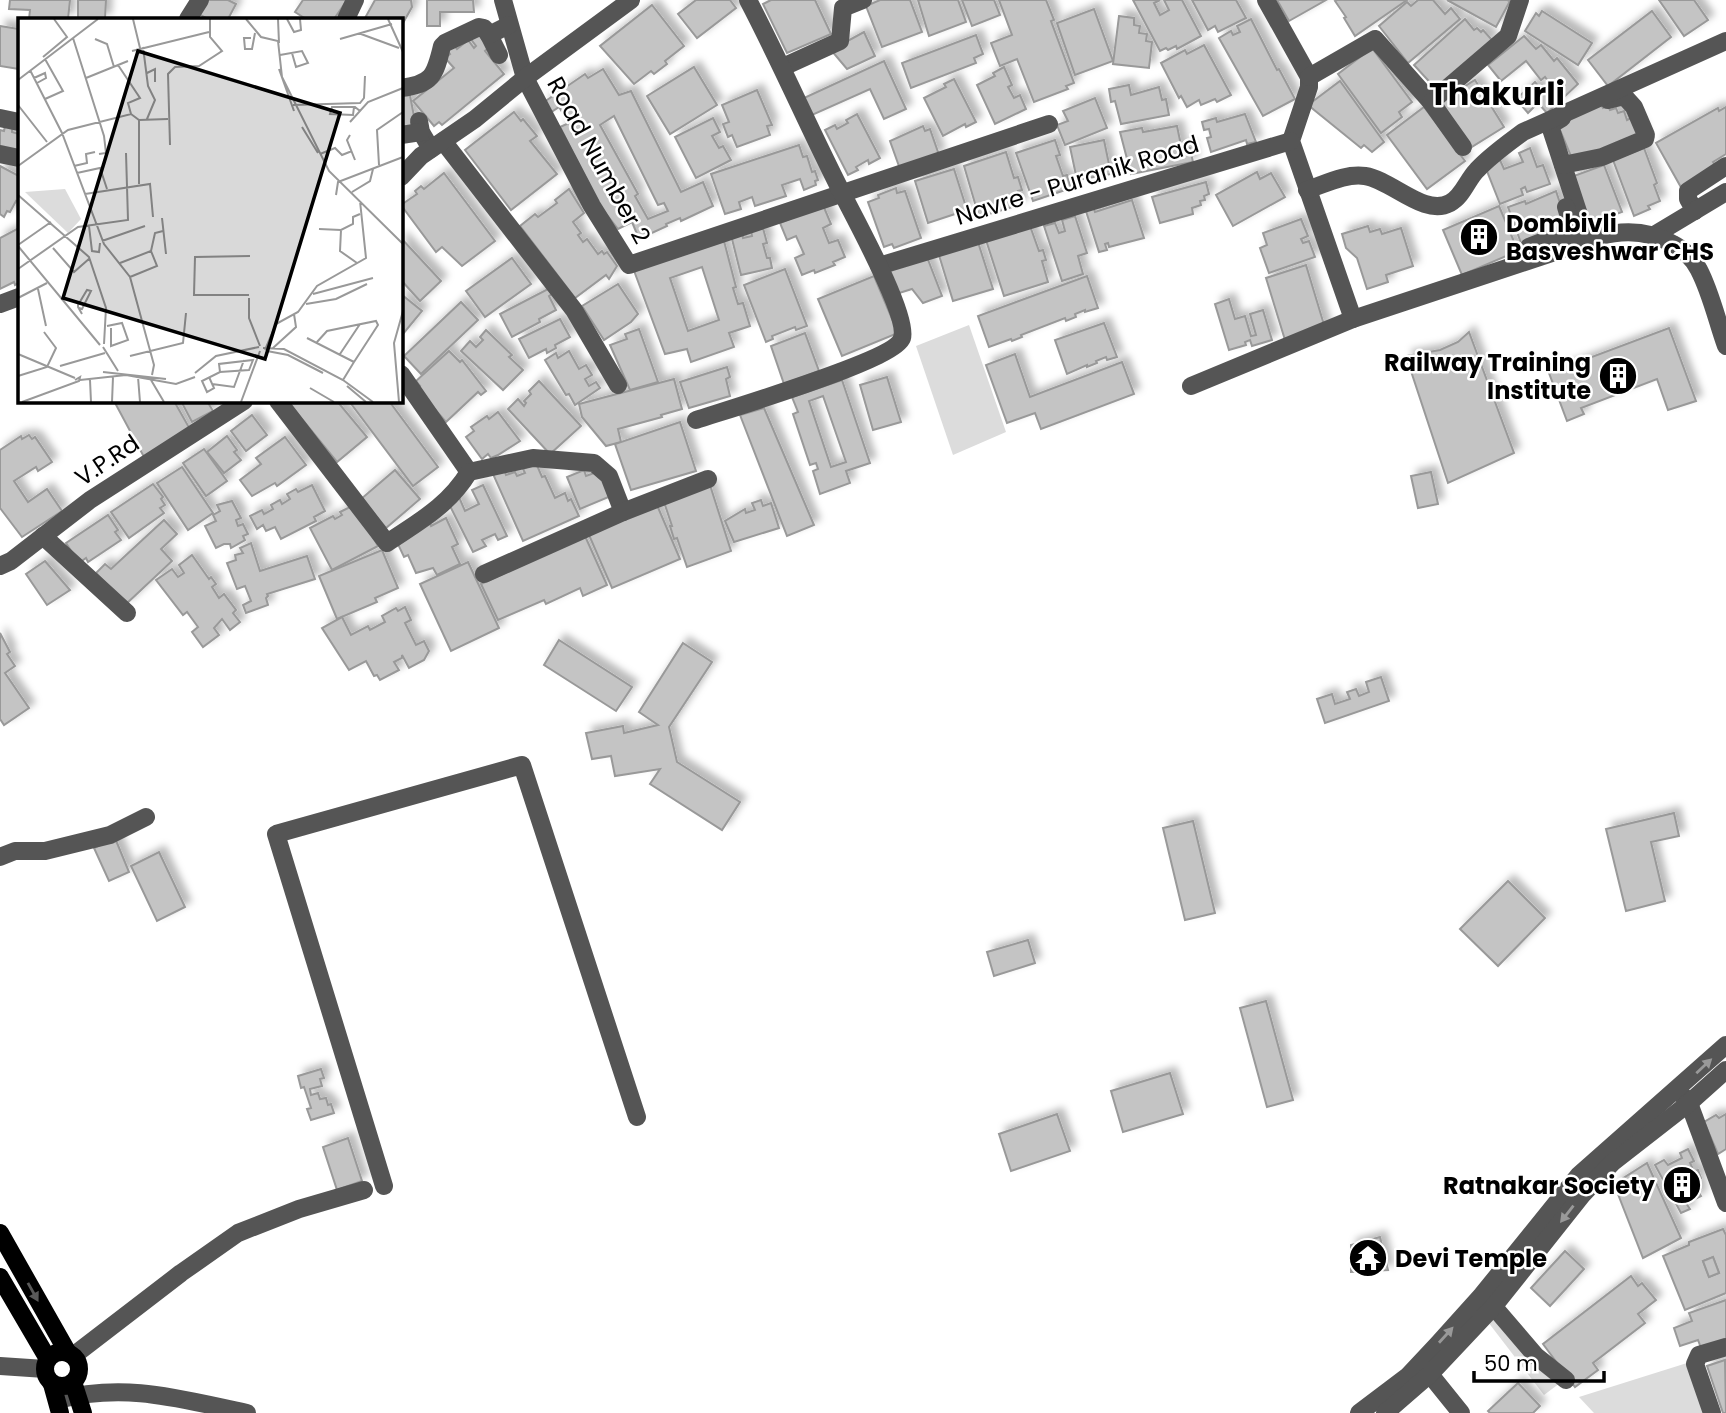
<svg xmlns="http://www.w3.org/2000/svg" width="1726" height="1413" font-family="Poppins,sans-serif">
	<defs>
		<filter id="shadow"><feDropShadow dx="6" dy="-6" stdDeviation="3.5" flood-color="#0004"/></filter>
	</defs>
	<rect width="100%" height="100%" fill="#fff"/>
	<g fill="#dcdcdc">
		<path d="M969,325L1006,432L953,455L916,346Z"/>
		<path d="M1503,1307L1564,1380L1544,1395L1488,1322Z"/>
		<path d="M1687,1363L1705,1413H1594L1579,1397Z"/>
	</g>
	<g fill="#c4c4c4" stroke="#999" stroke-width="2" fill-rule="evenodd" filter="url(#shadow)">
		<path d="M10,0H70L68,19H29L30,10L9,9Z"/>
		<path d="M78,0H106L105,19H78Z"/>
		<path d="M206,0H228L236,4L228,19H208L199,14Z"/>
		<path d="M303,0H347L334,19H306L295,12Z"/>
		<path d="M375,0H411L412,7L403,23L401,19H367L365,18Z"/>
		<path d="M427,0H473L474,12H440V26H427Z"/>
		<path d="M696,0H730L736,8L697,38L678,14Z"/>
		<path d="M771,0H815L831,34L787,53L763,4Z"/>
		<path d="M880,0H910L922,32L882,47L866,6Z"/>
		<path d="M918,0H958L966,22L929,36Z"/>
		<path d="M962,0H994L1000,15L972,26Z"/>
		<path d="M999,0H1046L1054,20L1051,21L1074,83L1066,86L1068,89L1034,102L1017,59L1000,66L991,43L1012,35Z"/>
		<path d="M1133,0H1160L1154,3L1160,15L1169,10L1164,0H1182L1201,36L1177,49L1176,46L1168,50L1166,48L1160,51Z"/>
		<path d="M1192,0H1236L1246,18L1218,32L1215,26L1208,30Z"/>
		<path d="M1277,0H1326L1289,21Z"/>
		<path d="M1337,0H1407L1355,36L1344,18L1346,17L1335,1Z"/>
		<path d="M1418,0H1433L1445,14L1451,8L1460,19L1408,63L1379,26L1407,2L1411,6Z"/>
		<path d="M1447,0H1507L1510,1L1496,27Z"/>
		<path d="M1659,0H1694L1708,20L1684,36Z"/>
		<path d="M652,5L684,46L665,61L667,64L654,74L651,71L634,84L600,46Z"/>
		<path d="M1094,9L1113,61L1075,75L1057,23Z"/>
		<path d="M1542,11L1592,43L1578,65L1525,31L1536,13L1539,16Z"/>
		<path d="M1652,11L1671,37L1608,86L1588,60Z"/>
		<path d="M1119,16L1134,18V25L1140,26L1139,33L1147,34L1146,41L1152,42L1149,68L1113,64Z"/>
		<path d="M1251,19L1277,70L1279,69L1295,99L1263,116L1219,38L1231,31L1233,35L1240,32L1237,26Z"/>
		<path d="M1465,19L1474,30L1477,28L1481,32L1483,30L1492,40L1437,90L1414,65Z"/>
		<path d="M0,26L19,29V69L0,66Z"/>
		<path d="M479,30L491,46L485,51L504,74L442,125L439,122L434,126L413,101L454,68L445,58L450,54L445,47L452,42L457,49L468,40L474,48L476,46L470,38Z"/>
		<path d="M864,32L875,56L847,69L831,50Z"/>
		<path d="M976,35L983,54L974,58L976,63L911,88L902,63Z"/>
		<path d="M1524,36L1536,49L1541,45L1554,61L1557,58L1578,84L1547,113L1538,103L1528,113L1516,99L1535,82L1545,94L1553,88L1545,77L1541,80L1526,61L1501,81L1488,65Z"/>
		<path d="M1204,45L1231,95L1217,102L1215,99L1201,105L1199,100L1187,107L1181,96L1179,98L1161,63L1185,50L1187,54Z"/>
		<path d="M1372,48L1412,102L1399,112L1402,117L1381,133L1338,74Z"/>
		<path d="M884,61L906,109L884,119L870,89L812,115L804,98Z"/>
		<path d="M694,67L717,105L670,134L647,96Z"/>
		<path d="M1004,67L1012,85L1008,87L1014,98L1020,95L1026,109L995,124L977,85L995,76L993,73Z"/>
		<path d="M603,69L619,95L631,91L681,192L703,182L713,206L681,221L680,218L666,224L667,226L639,239L632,222L618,229L600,206L560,127L569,123L559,107L550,113L544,102L585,74L588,78ZM614,116L658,205L664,203L668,211L648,219L635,196L638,194L600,125Z"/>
		<path d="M954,79L976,122L966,127L965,124L943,136L924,98L946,87L944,84Z"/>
		<path d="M1475,80L1504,127L1470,148L1441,101Z"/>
		<path d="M1340,81L1384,142L1372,152L1364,145L1361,148L1308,105Z"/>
		<path d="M1129,85L1131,95L1159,87L1162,100L1166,99L1169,115L1121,124L1115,101L1111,102L1109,89Z"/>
		<path d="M409,90L416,127L401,130V92Z"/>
		<path d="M757,90L772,125L767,126L770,135L737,147L732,135L728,137L723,124L729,122L722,105Z"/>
		<path d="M1095,98L1107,128L1065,145L1057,125L1068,121L1063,111Z"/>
		<path d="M1601,105L1603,108L1608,106L1610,110L1616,108L1618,113L1624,111L1627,120L1633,117L1642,135L1573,161L1557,123Z"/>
		<path d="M1424,107L1465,161L1427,189L1387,135Z"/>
		<path d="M1726,107V154L1713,162L1717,168L1682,189L1656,143L1718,108L1719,111Z"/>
		<path d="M514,112L521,121L523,119L537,136L530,141L557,174L511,210L465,150Z"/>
		<path d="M857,114L880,158L869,164L868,160L856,167L858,170L848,175L825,130L835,125L837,129L848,123L846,120Z"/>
		<path d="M1245,114L1256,142L1247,144L1246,140L1211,152L1207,138L1211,137L1209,129L1204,130L1202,122L1216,118L1217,122Z"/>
		<path d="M713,118L720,132L712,136L719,148L723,146L731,160L696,178L675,137Z"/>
		<path d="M5,126L12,127V132L19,134V155L0,150V130L4,131Z"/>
		<path d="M923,126L925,131L930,129L939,155L900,169L890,141Z"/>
		<path d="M1177,126L1182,150L1190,148L1193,162L1131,174L1120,132L1142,128L1143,132Z"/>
		<path d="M1055,140L1060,155L1056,156L1063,176L1067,175L1071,188L1033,201L1016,153Z"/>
		<path d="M1104,140L1111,174L1077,180L1070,147Z"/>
		<path d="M799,145L803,157L807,156L812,172L815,171L818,180L815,181L816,185L804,190L800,179L782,185L786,196L755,206L752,197L739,202L741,209L725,214L711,174Z"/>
		<path d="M1530,148L1537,167L1543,165L1550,184L1527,192L1525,187L1521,189L1523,195L1500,204L1485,166L1500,160L1504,169L1523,162L1519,153Z"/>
		<path d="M1644,148L1657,183L1654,185L1660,201L1648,206L1650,209L1634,216L1613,160Z"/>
		<path d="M1006,152L1014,178L1018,177L1022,190L1018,191L1022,204L979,217L964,166Z"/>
		<path d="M1604,165L1622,212L1589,224L1571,177Z"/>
		<path d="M0,166L19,176V203L16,201L10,212L7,211L4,217L0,214Z"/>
		<path d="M954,169L967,210L928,223L915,181Z"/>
		<path d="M1257,172L1260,179L1271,173L1285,197L1233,226L1216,195Z"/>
		<path d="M444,173L495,241L462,266L442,247L436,252L401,205L417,194L415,191L421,186L424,189Z"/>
		<path d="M1206,182L1209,194L1204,196L1205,200L1200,201L1201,205L1192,208L1193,214L1160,223L1152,197Z"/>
		<path d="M896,188L897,193L905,191L921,238L894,248L892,244L884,247L868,202L879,198L878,195Z"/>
		<path d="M569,189L584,213L573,222L581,233L578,235L583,242L587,239L598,254L602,251L604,254L607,252L617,266L609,279L606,275L575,298L520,226L535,214L538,217L557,203L555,200Z"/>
		<path d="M1556,191L1568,227L1521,243L1508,207L1525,201L1526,204Z"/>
		<path d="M1132,200L1144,238L1109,247L1108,243L1105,244L1107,250L1099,252L1085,208L1093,205L1095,212Z"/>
		<path d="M823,205L831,224L823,228L829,243L838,240L845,257L833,262L835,265L815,273L814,270L802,275L795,258L804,254L796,236L787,240L780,223Z"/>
		<path d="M1499,206L1518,251L1462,275L1443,230Z"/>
		<path d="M1075,216L1087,253L1078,256L1083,274L1062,281L1044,226L1055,223L1059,233L1065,231L1062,220Z"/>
		<path d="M1301,219L1308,236L1301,239L1303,243L1309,241L1315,257L1269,273L1260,248L1267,245L1263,233Z"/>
		<path d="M1029,223L1039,251L1043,250L1046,260L1042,261L1048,282L1004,296L985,237Z"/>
		<path d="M1368,226L1370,232L1380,229L1382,234L1401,228L1413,266L1386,275L1388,282L1367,289L1357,258L1346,248L1342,234Z"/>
		<path d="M19,228V283L15,285L14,282L0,289V238Z"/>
		<path d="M763,228L767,243L763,244L767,258H770L772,268L741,275L731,235L742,233L743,238L752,236L751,231Z"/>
		<path d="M401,238L441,281L420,301L401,280Z"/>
		<path d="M977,239L993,289L953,301L938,252Z"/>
		<path d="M724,241L736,287L733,288L738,304L743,303L750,326L729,333L734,347L691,362L687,349L665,354L633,268ZM702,267L719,320L688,331L670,278Z"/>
		<path d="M927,257L942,296L923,303L912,289L896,294L888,269Z"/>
		<path d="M512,258L531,284L485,317L466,291Z"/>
		<path d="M1306,265L1325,328L1285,340L1266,278Z"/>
		<path d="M785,269L807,326L796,330L795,327L772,336L773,339L766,342L744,285Z"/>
		<path d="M874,276L898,333L842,356L818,299Z"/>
		<path d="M1087,276L1098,308L1085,312V310L1075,314L1076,317L1066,321L1065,318L1021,335L1022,337L1012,341L1011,339L989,347L978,316Z"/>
		<path d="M618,284L638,314L631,322L604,340L582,306Z"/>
		<path d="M548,289L552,294L549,296L556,310L539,319L540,322L512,337L500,314Z"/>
		<path d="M401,294L422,311L403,334L401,332Z"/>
		<path d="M1229,299L1235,319L1245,316L1251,336L1256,335L1250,314L1263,310L1272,340L1252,346L1250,340L1245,342L1246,345L1229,350L1215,304Z"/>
		<path d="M461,302L478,320L421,374L404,356Z"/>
		<path d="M560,319L570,337L555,345L556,348L547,353L546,349L529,358L519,339Z"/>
		<path d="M1104,323L1117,357L1107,360L1106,357L1096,361L1097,363L1087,367V365L1067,374L1055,340Z"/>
		<path d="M1669,328L1696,401L1668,410L1657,379L1581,408L1584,414L1567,421L1549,373Z"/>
		<path d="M639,329L658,382L630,390L610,345L627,339L625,334Z"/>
		<path d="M486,330L512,355L509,357L523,370L503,390L461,351L470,341L476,347L483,340L480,337Z"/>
		<path d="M1469,332L1514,453L1448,483L1406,356L1440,350L1458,342Z"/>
		<path d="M805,333L819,371L784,384L771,346Z"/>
		<path d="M449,351L460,362L462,360L486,391L481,395L478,392L446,422L417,389L420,386L416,381Z"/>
		<path d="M569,351L579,369L586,365L592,375L585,379L589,386L596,382L600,388L575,405L569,394L566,395L545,360L556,353L558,358Z"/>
		<path d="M1015,354L1030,397L1122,362L1134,394L1041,429L1035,413L1007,423L986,365Z"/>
		<path d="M727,367L730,377L726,379L730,396L689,408L680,382Z"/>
		<path d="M887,377L901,422L873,430L860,385Z"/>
		<path d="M674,379L682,409L661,415L662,417L618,429L621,442L606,446L582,417L579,404Z"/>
		<path d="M842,380L870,463L846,471L850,483L820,494L813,471L818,469L816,463L810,465L793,414L798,412L792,397ZM823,396L846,462L831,467L809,401Z"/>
		<path d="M539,381L581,426L550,454L508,409L518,399L524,406L526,403L524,401L531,394L529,391Z"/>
		<path d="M114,401H174L191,431L144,457Z"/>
		<path d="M181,401H207L213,411L192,422Z"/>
		<path d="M290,401H337L367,437L337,462L288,402Z"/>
		<path d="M349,401H389L438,467L413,486Z"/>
		<path d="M764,408L814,525L787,536L740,415Z"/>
		<path d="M498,412L520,441L498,455L491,458L488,454L482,459L466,437L474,431L471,427L487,416L489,419Z"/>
		<path d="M252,415L267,435L246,451L231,431Z"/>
		<path d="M680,422L696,471L631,490L615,444Z"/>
		<path d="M29,435L32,439L35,437L52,462L38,471L36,467L14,481L28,502L47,489L62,511L22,537L0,508V450L21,436L22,439Z"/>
		<path d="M227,436L237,450L234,452L241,460L224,473L207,452Z"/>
		<path d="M285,437L306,465L277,486L275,483L252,496L240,480L261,464L256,458Z"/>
		<path d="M204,449L227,481L206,496L183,463Z"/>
		<path d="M536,463L542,477L545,476L555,498L565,493L568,501L571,499L579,516L523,541L493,474L504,469L506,475L515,472L517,476L525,473L523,469Z"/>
		<path d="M182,467L213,513L188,530L157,483Z"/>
		<path d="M395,470L420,499L386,528L361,499Z"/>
		<path d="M584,470L586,476L594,473L605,480L611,496L580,509L567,477Z"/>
		<path d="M1431,472L1438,504L1418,508L1411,476Z"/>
		<path d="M153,484L163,497L161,499L165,505L160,508L164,513L129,538L111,512Z"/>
		<path d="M312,485L325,511L314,517L316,521L281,539L275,527L266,531L263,525L257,529L250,516L262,510L264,514L273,509L271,505L280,500L282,504L290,499L287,494L296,489L298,492Z"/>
		<path d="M483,485L507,536L498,540L495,534L482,540L486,546L473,552L448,502L459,497L465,511L479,504L472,490Z"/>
		<path d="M710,485L731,551L687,567L677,538L674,539L670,526H672L664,502Z"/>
		<path d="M761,500L763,506L771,503L779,528L734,542L725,521L745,509L746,513L755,510L752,503Z"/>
		<path d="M232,501L241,518L236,520L238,526L243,524L248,534L243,536L245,540L231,548L230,544H224L216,548L205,526L216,521L213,515L220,511L217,505Z"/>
		<path d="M354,505L378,546L332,570L310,528L333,516L335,519L342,515L340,512Z"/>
		<path d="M657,505L680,559L612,588L589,535Z"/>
		<path d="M108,515L118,530L115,532L121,540L88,562L86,558L79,563L66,543Z"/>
		<path d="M446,518L458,544L452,547L460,564L437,575L433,568L416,573L408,555L404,557L396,540L429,521L431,526Z"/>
		<path d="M164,520L177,534L161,549L172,561L125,605L96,573L105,564L111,569Z"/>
		<path d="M585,536L607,585L583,596L580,588L546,604L544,600L498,620L481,584Z"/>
		<path d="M251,543L260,571L307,556L315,579L267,594L268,596L266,598L268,605L246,613L243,605L251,601L245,586L237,589L227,563L236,560L235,555L243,553L240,548Z"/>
		<path d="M382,550L398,588L375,598L377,602L337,619L319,576Z"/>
		<path d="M192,555L209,579L211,577L216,584L212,587L219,598L224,594L236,610L233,613L240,622L230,630L222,619L214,628L219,635L203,647L192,632L198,627L187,612L183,615L156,580L172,569L178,577L184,573L179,565Z"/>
		<path d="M45,561L70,590L47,605L26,574Z"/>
		<path d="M468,562L499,628L451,651L420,584Z"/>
		<path d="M405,607L411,620L405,623L416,645L424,641L429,651L424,660L409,668L402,655V658L394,662L399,670L380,680L377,675L374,676L366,661L349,670L322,628L342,617L351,635L368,626L370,630L385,622L382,616L396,608L398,611Z"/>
		<path d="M0,633L10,652L7,654L15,666L5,673L29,708L4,725L0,719Z"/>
		<path d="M559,640L632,687L616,711L544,665Z"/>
		<path d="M683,643L712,662L669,727L677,762L740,802L722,830L650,784L660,769L615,776L611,756L592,759L586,733L623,726L624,733L658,725L639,712Z"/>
		<path d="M1381,677L1389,701L1325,723L1317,699L1332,694L1335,704L1350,699L1347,692L1356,689L1359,696L1369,692L1366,682Z"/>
		<path d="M1674,813L1679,836L1651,842L1665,901L1626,911L1606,829Z"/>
		<path d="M1193,821L1215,913L1185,920L1163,828Z"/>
		<path d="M115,838L129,872L109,881L94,848Z"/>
		<path d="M159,852L185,907L157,921L131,866Z"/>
		<path d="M1508,881L1545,918L1498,966L1460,929Z"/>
		<path d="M1028,940L1035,963L994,976L987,952Z"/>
		<path d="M1266,1001L1293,1100L1267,1107L1240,1008Z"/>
		<path d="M321,1069L324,1078L320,1079L322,1086L310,1089L311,1095L318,1093L320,1099L326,1098L328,1105L331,1104L334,1113L311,1120L307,1109L311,1108L304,1087L301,1088L298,1076Z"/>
		<path d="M1170,1073L1183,1114L1123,1132L1111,1091Z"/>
		<path d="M1057,1114L1070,1151L1011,1171L999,1134Z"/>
		<path d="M1726,1114V1149L1718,1154L1704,1122L1716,1115L1719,1118Z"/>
		<path d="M348,1138L362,1181L337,1190L323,1147Z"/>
		<path d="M1688,1149L1694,1161L1690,1163L1694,1171L1698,1170L1701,1178L1696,1181L1701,1189L1698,1191L1701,1196L1691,1201L1689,1197L1684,1200L1690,1209L1681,1213L1655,1165L1664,1160L1668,1165L1682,1158L1680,1153Z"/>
		<path d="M1647,1163L1681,1238L1643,1258L1614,1184Z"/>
		<path d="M1723,1229L1726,1235V1293L1685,1310L1663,1256L1689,1245V1242ZM1713,1257L1719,1273L1709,1277L1703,1261Z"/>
		<path d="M1380,1237L1388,1270L1351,1272V1245Z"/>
		<path d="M1565,1251L1584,1269L1550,1306L1531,1288Z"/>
		<path d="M1713,1257L1719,1273L1709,1277L1703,1261Z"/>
		<path d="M1631,1276L1638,1286L1642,1283L1656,1300L1638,1314L1645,1323L1593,1363L1598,1370L1575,1387L1543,1344Z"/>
		<path d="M1726,1300V1339L1701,1348L1698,1340L1680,1346L1674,1328L1692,1321L1689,1313Z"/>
		<path d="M1725,1360L1726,1413H1723L1707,1366Z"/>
		<path d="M1518,1383L1540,1406L1533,1413H1490L1488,1411Z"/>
	</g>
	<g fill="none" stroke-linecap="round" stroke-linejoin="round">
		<g stroke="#555" stroke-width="18">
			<path d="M503,0L525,78L592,206L629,265L1049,124"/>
			<path d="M1266,0L1309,77V87L1291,141L1353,319"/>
			<path d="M188,19L200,0"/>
			<path d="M346,19L355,0"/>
			<path d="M489,35L499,55"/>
			<path d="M783,67L840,41L843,8L863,0"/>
			<path d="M1309,77L1375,39L1431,102L1508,36L1520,0"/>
			<path d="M401,88C432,84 435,76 442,46L445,43L479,27L484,28L489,35L509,25"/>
			<path d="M1431,102L1463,147"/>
			<path d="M0,118L19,122"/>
			<path d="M1562,118L1552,124L1551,129L1587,239"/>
			<path d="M419,121L421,132L431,149"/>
			<path d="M401,135L421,132"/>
			<path d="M443,141L574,310L618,385"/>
			<path d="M0,154L19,158"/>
			<path d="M1563,165L1602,157L1645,139L1646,135L1634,107L1624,96L1608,100"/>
			<path d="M401,177L421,156L475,119L525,78L631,0"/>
			<path d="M1307,190C1325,184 1346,173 1365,176C1392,180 1424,217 1450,203C1463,196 1467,180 1477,170C1491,155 1507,144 1523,132L1726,41"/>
			<path d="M1695,211L1688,199V191L1726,166"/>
			<path d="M1656,234L1726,192"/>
			<path d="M1529,247L1570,231L1572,227L1566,207"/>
			<path d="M879,266L1291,141"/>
			<path d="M0,304L19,297"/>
			<path d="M401,374L469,472L533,458L594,463L609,476L623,512"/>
			<path d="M1191,386L1353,319L1555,252C1595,236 1632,221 1673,244C1683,249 1694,259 1699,270C1711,293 1717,321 1726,346"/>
			<path d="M278,401L387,543C420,521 448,506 469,472"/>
			<path d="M696,420C726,410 895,360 902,338C909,316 853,215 841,191C809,128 781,63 748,0"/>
			<path d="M43,536L127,613"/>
			<path d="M0,566L11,561L90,500L244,401"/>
			<path d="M484,574L623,512L708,479"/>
			<path d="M0,857L15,851H45L110,835L146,817"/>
			<path d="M1683,1096L1689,1103L1726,1203"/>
			<path d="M384,1186L276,834L522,765L637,1117"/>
			<path d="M1488,1300L1536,1356L1566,1380"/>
			<path d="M73,1356L181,1273L238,1233L299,1209L364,1190"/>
			<path d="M0,1366L45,1369"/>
			<path d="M1424,1367L1461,1413"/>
			<path d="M57,1400C126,1382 180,1399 247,1413"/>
			<path d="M1359,1413L1408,1376L1438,1344L1482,1295L1579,1175L1726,1045"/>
			<path d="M1385,1413L1430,1374L1494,1306L1583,1194L1612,1163L1689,1103L1726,1070"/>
			<path d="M1712,1413L1695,1364L1699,1355L1726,1347"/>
		</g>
		<g stroke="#000" stroke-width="18">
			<path d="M0,1233L68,1353"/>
			<path d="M0,1277L48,1359"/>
			<circle cx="62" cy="1369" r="17"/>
			<path d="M73,1382L83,1413"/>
			<path d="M52,1384L60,1413"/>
		</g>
	</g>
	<defs><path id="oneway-solid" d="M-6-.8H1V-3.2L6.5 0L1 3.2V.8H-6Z" transform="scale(1.75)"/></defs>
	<g fill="#999">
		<use href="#oneway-solid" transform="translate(1704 1066) rotate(-43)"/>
		<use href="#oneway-solid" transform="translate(1567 1214) rotate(128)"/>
		<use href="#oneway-solid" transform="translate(1446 1335) rotate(-48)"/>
	</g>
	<use fill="#595959" href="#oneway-solid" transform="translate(33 1292) rotate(61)"/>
	<defs>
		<g id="building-disc" transform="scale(2.0125)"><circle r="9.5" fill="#000" stroke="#fff"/><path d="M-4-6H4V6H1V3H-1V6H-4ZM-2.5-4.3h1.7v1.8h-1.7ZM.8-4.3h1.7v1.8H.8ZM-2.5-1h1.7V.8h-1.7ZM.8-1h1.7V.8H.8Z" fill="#fff"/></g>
		<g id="temple-disc" transform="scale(2.0125)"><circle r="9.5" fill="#000" stroke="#fff"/><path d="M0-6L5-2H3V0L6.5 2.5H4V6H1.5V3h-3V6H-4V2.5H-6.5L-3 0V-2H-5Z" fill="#fff"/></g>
	</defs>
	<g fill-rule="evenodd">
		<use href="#building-disc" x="1479" y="237"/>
		<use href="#building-disc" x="1618" y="376"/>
		<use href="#building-disc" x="1682" y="1185"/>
		<use href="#temple-disc" x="1368" y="1258"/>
	</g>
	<g text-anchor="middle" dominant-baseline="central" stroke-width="5" stroke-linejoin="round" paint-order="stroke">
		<g font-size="24" fill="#000" stroke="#fff">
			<text transform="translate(599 160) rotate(61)">Road Number 2</text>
			<text transform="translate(1077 180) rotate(-17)">Navre - Puranik Road</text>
			<text transform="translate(107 460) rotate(-34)">V.P.Rd</text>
		</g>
		<g font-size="24" font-weight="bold" fill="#000" stroke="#fff" text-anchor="start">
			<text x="1506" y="223">Dombivli<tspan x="1506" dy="28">Basveshwar CHS</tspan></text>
			<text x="1591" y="362" text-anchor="end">Railway Training<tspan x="1591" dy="28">Institute</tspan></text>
			<text x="1655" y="1185" text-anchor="end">Ratnakar Society</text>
			<text x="1395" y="1258">Devi Temple</text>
		</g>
		<g font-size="32" font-weight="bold" fill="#000" stroke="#fff">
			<text x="1497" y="93">Thakurli</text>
		</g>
	</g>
	<g transform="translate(18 18)">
		<rect width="385" height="385" fill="#fff"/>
		<path d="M47,171L63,201L50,215L7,174Z" fill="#dcdcdc"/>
		<path fill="none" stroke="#999" stroke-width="2" d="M115,1L122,30M228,1L243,19L260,23L264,59L311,153L385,226M260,1L261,25M269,1L276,14L283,12L282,1M370,1L385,34M343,16L381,30M55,20L86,118L88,135L81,136M233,20H226L227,31H234L237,15M77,21L89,26L96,49M322,21L374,6M125,29L130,68L137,82L129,101M114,33L191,14M262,37L284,33L290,45L278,49L274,35M25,39L49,19L36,1M27,41L45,73L27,81M100,47L122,80L110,85L113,96M261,51L276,93M12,52L44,115L86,226L112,259L136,347L134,357M129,55L137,51V64M16,60L27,55L28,60L19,65M68,60L110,43M0,62L80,1M0,87L29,124M275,87L342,85L346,80L347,58M336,89L335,97L312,96L314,89H337L342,93M332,104L350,84L385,70M284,109L300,135M332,117L329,122L337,142M152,127L150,56L157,49L181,48L204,33L192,19V1M302,136L317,130L324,137L334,133M361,147L359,112L385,94M0,148L50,112L113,96L121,102L150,101M56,148L69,145L68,136L77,134M59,155L82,150L89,171M121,166V102M334,174L352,163L355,151M67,176L132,166L135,199M0,177L71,239L88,290L86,326M318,177L320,164L385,139M144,200L148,236M71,208L74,233L81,234L82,225M301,211L323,212L335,206V199L342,196M323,212L322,233L339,245M84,223L127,208M0,227L33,204M0,228L82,327M35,230L56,254L72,240M102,245L133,233L137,215L145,213M0,251L60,209L110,202L108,135M112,259L139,248L133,233M20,271L28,308M295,276L355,260M231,277H176L177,239L232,238M0,280L29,265M231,280V300L242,328M288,286L318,281L349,266M61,290L64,291L73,273L69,272L60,287V289L64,296M89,308L104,305L110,322L93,328V310M289,320L336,344L325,362M299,324L309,313L358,303L360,307L336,344M85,329L100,353M245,330L266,331L325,362L355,384M255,330L278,309L276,296M247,332L258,306L280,294L299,268L348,240L342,183M249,333L270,337L305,355M0,336L57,360M322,336L342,306M112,338L165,325L168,295M42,348L87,335M85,354L148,361M177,355L198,338L241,329M0,358L29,349L38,330L26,314M120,359L122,384M191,359L196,370L189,374L184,363L202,354L231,352L235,342L201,346L202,354M62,362L108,357L158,366L177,359M72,362L73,384M133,362L146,384M194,366L216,369L226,342M329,368L348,384M292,370L316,384M4,384L61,363L62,359L57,362M94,384L95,359M223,384L242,333M381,384L376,325L385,293"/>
		<path fill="#000" fill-opacity="0.15" stroke="#000" stroke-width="3.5" d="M120,33L322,95L247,341L45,280Z"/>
		<rect width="385" height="385" fill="none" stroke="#000" stroke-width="3.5"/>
	</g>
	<path d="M1474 1371v10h130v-10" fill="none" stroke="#000000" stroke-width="3.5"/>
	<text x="1484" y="1371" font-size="21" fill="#000000" stroke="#ffffff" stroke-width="5" paint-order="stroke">50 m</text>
</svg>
